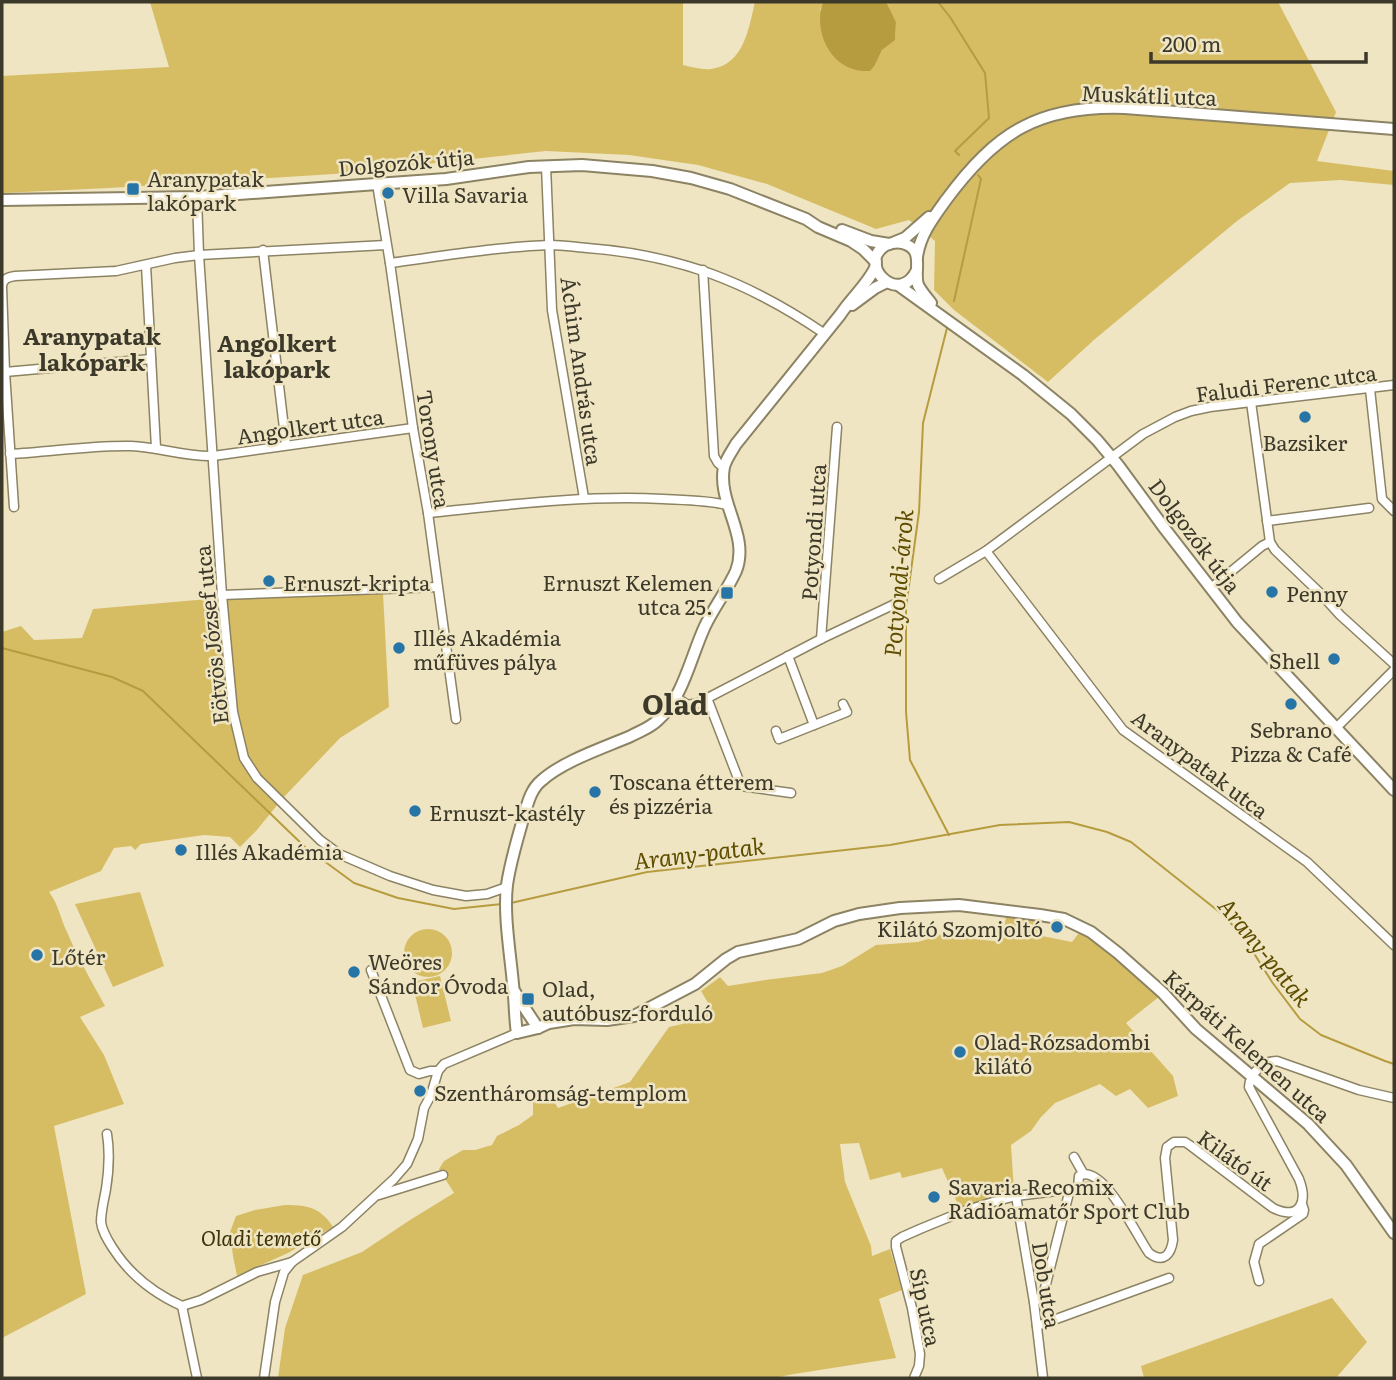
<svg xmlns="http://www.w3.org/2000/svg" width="1396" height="1380" font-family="Literata,serif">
	<rect width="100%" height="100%" fill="#efe5c2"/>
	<g fill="#d6bd64">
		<path d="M150,2H683V65C692,67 702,70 711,69C744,65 749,27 755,2H823L820,10L875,65L882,50L895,39L896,22L885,2H1278L1336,112L1317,161L1394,171V185L1340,180L1290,183L1237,221L1095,339L1048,382L954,310L934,290L935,241L909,220L876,229L767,184L698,165L629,155L546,151L334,174L110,188L2,193V76L169,67Z"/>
		<path d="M383,593L389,707L340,738L283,798L256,831L240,847L230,837L204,835L141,844L135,850L131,846L114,848L101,871L49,892C59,905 60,918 67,932C78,958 92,982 105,1006L80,1017L104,1055L124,1104L54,1126L86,1294L2,1338V632L21,626L34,640L82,638L93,609L220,598Z"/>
		<path d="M140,892L164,966L113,987L75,904Z"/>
		<path d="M1006,917L1039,920L1037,935L1072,942L1081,930L1116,955L1160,996L1126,1023L1173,1076L1178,1096L1148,1108L1130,1089L1116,1096L1100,1084L1055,1103L1041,1117L1031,1131L1011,1145L1014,1191L959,1207L942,1168L902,1178L900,1172L870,1180L859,1143L840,1144L845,1182L871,1246L872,1256L890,1249L902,1290L879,1299L896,1358L794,1374L774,1378H278L285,1328L303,1275L362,1252L410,1220L454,1193L439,1169L444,1161L463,1150H475L492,1145L497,1136L519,1125L533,1115V1095L548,1092L558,1108L630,1082L669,1027L695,1021L711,1008L701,991L720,977L728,986L765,980L822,973L842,966L876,945L918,942L940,935L1002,942Z"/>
		<circle cx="428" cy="953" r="24"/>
		<path d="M440,976L451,1021L423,1028L412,982Z"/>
		<path d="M285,1205C307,1205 320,1207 333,1227L288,1253L237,1276L233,1256L230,1232L236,1216L255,1210Z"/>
		<path d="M1332,1298L1367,1342L1336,1378H1144L1141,1366Z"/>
	</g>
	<path fill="#b69c3f" d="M823,2H886L896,22L895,40L882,50L875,65L870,71C864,71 858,71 853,69C826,61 814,26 823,2Z"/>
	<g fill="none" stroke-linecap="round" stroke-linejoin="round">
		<g stroke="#b69c3f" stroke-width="2">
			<path d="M938,2L950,17L985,73L989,118L955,151L959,155"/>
			<path d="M954,301L981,179L978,175"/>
			<path d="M947,328L923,423L919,512L906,607V712L910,760L949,835"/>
			<path d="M2,648L112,677L143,691L305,847L354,883L398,898L454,909L502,904"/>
			<path d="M511,903L647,872L890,845L1000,825L1069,822L1107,832L1131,842L1222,914L1243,936L1272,982L1300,1019L1321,1035L1385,1061L1394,1064"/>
		</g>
		<g stroke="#8c8364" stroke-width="11">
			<g id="street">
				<path d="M546,166L552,310L584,498"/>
				<path d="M377,184L390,263L413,428L428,513L456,719"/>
				<path d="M197,197L199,255L222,595L233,712L244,758L257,778L320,840L339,854L390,876L433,890L466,896L487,894L507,887"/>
				<path d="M263,250L286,445"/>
				<path d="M390,263C443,256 496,247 550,245C562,245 575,247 587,248C679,255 749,282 825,334"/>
				<path d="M146,265L156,448"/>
				<path d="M703,270L714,456L718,463L724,468"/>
				<path d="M5,372L151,359"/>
				<path d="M1370,389L1382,499L1394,511"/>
				<path d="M1251,402L1270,542L1275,550L1321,594L1340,615L1394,664"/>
				<path d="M10,454C50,452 91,445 131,446C159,447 185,457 213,456L413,428"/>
				<path d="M14,507L5,372L2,287C2,279 8,277 15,276L116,271L175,258L199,255L386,245"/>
				<path d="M428,513C507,505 584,495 663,499C685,500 707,500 727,505"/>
				<path d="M1267,521L1369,508"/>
				<path d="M986,551L1123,730L1307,862L1394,945"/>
				<path d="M939,579L986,551L1143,434L1175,417L1191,411L1210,407L1394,385"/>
				<path d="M1211,588L1262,546L1270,542"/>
				<path d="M222,595L437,587"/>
				<path d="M821,639L837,427"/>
				<path d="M788,656L814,725"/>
				<path d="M675,697L688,705L698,703L821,639L897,603"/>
				<path d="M707,698L741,786L791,793"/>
				<path d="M1337,727L1394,670"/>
				<path d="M776,731L779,739L847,712L843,704"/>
				<path d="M712,782L741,786"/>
				<path d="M371,970L410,1070L419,1074L430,1071H438"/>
				<path d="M107,1134C110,1153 109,1170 106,1189C104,1200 101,1211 101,1222C102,1231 107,1239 112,1247C129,1274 153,1293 182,1306L201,1300L257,1272L292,1262"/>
				<path d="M1074,1157L1083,1173"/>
				<path d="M1078,1188L1079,1176C1103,1162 1137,1237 1149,1253C1164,1264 1171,1254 1173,1240L1165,1158L1167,1147L1174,1142H1185L1191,1146L1273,1208C1300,1221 1308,1202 1299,1179L1249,1087C1250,1073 1263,1061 1277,1061L1359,1090L1394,1098"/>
				<path d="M379,1195L443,1175"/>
				<path d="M1016,1196L1034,1302L1043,1378"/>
				<path d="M1259,1281L1254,1262L1259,1244L1303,1214L1304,1210L1302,1204"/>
				<path d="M1034,1302L1042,1296L1045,1288L1070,1189"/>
				<path d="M182,1306L197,1378"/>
				<path d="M1037,1326L1169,1278"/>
				<path d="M264,1378L275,1302L284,1272L292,1262L342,1227L394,1179L407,1164L418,1139L424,1108L431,1095L438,1071L444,1064L517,1033"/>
				<path d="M914,1378L919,1366L920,1354L912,1308L896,1247V1241L902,1237L920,1229L964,1211L993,1202L1016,1196L1097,1186L1106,1188"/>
			</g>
		</g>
		<g stroke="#8c8364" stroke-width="14">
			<g id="secondary">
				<path d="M2,200L197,197L446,179L529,167L582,165L652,171L691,178L730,189L806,219L818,227L851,241L863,249L876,262"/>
				<path d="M842,230L871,241L889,244"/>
				<path d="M895,242L905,238L929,217"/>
				<path d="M917,257C920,235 933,218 946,200C996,132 1039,105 1125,108L1394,129"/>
				<path d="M876,266C868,284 851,298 840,315L736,444C732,451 726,459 724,467C717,503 750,535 736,571C728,589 714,607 705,626C691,656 683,698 658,720C650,728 640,731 631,736C603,748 563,761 541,781C530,790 527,806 523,819C517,841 510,863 507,885C503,918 512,963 514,996C515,1009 515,1021 517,1033L538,1028L549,1023L574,1019L607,1020L634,1016L695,984L726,959L738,952L798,939L834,921L859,914L900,908L959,905L1040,915L1064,919L1091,932L1118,953L1163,993L1196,1029L1308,1124L1346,1165L1394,1233"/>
				<path d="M917,270C899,308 855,263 886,245C891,243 897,242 902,243C926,249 913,270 918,285C921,291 926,297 931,303"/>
				<path d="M898,285L1023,375L1071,414L1097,440L1118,465L1165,529L1237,622L1394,790"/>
				<path d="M852,305L875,288L887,282"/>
				<path d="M515,992L520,1001L538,1028"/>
			</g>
		</g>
		<use href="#street" stroke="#fff" stroke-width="8"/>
		<use href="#secondary" stroke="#fff" stroke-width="10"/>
	</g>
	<g fill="#2774a7" stroke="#efe5c2" stroke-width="2.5">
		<rect x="126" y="182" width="14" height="14" rx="3.5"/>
		<circle cx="388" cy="193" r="7"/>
		<circle cx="1305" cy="417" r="7"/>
		<circle cx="269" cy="581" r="7"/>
		<circle cx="1272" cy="592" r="7"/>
		<rect x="720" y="586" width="14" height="14" rx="3.5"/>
		<circle cx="399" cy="648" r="7"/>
		<circle cx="1334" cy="659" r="7"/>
		<circle cx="1291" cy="704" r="7"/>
		<circle cx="595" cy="792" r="7"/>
		<circle cx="415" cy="811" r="7"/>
		<circle cx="181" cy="850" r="7"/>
		<circle cx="1057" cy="927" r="7"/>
		<circle cx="37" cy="955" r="7"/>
		<circle cx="354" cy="972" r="7"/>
		<rect x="521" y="992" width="14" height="14" rx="3.5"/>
		<circle cx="960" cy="1052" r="7"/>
		<circle cx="420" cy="1091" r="7"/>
		<circle cx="934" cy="1197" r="7"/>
	</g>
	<g text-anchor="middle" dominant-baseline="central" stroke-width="5" stroke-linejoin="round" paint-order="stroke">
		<g font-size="21" fill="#3c392b" stroke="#efe5c2">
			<text transform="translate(1149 94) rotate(2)">Muskátli utca</text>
			<text transform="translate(406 161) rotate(-5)">Dolgozók útja</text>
			<text transform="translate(583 371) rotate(82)">Áchim András utca</text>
			<text transform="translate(1286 382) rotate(-7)">Faludi Ferenc utca</text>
			<text transform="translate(310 425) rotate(-8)">Angolkert utca</text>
			<text transform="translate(435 449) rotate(81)">Torony utca</text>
			<text transform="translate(812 532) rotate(-86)">Potyondi utca</text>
			<text transform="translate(1196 535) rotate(53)">Dolgozók útja</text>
			<text transform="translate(210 635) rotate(-96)">Eötvös József utca</text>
			<text transform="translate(1201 763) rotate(37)">Aranypatak utca</text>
			<text transform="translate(1248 1045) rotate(42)">Kárpáti Kelemen utca</text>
			<text transform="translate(1236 1159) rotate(36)">Kilátó út</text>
			<text transform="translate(1048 1285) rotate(81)">Dob utca</text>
			<text transform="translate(927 1307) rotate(78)">Síp utca</text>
		</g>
		<g font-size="21" fill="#3c392b" stroke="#efe5c2" text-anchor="start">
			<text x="147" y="177">Aranypatak<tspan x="147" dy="24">lakópark</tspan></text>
			<text x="402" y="193">Villa Savaria</text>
			<text x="1305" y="441" text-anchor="middle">Bazsiker</text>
			<text x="283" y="581">Ernuszt-kripta</text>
			<text x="713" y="581" text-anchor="end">Ernuszt Kelemen<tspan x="713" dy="24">utca 25.</tspan></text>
			<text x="1286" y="592">Penny</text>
			<text x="413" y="636">Illés Akadémia<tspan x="413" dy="24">műfüves pálya</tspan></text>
			<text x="1320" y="659" text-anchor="end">Shell</text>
			<text x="1291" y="728" text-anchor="middle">Sebrano<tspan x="1291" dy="24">Pizza &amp; Café</tspan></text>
			<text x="609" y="780">Toscana étterem<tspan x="609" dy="24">és pizzéria</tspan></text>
			<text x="429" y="811">Ernuszt-kastély</text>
			<text x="195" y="850">Illés Akadémia</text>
			<text x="1043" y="927" text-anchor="end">Kilátó Szomjoltó</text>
			<text x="51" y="955">Lőtér</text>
			<text x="368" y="960">Weöres<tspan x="368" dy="24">Sándor Óvoda</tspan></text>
			<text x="542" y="987">Olad,<tspan x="542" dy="24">autóbusz-forduló</tspan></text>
			<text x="974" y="1040">Olad-Rózsadombi<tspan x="974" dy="24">kilátó</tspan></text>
			<text x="434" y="1091">Szentháromság-templom</text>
			<text x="948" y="1185">Savaria Recomix<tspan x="948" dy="24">Rádióamatőr Sport Club</tspan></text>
		</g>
		<g font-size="21" font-style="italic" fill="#3d330a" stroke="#efe5c2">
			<text x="261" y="1236">Oladi temető</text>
		</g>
		<g font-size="23" font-weight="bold" fill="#3c392b" stroke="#efe5c2">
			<text x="92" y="335">Aranypatak<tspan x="92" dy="26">lakópark</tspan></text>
			<text x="277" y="342">Angolkert<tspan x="277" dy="26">lakópark</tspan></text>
		</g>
		<g font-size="23" font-style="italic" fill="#5f4d00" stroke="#efe5c2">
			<text transform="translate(897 583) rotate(-85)">Potyondi-árok</text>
			<text transform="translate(699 852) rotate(-7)">Arany-patak</text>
			<text transform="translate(1266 951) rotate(51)">Arany-patak</text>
		</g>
		<g font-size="28" font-weight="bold" fill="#3c392b" stroke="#efe5c2">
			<text x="675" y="703">Olad</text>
		</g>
	</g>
	<rect width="1396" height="1380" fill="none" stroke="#3c392b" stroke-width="7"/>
	<path d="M1151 52v10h215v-10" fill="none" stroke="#3c392b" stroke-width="3.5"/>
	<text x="1162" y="52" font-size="21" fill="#3c392b" stroke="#efe5c2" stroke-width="5" paint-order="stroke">200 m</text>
</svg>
